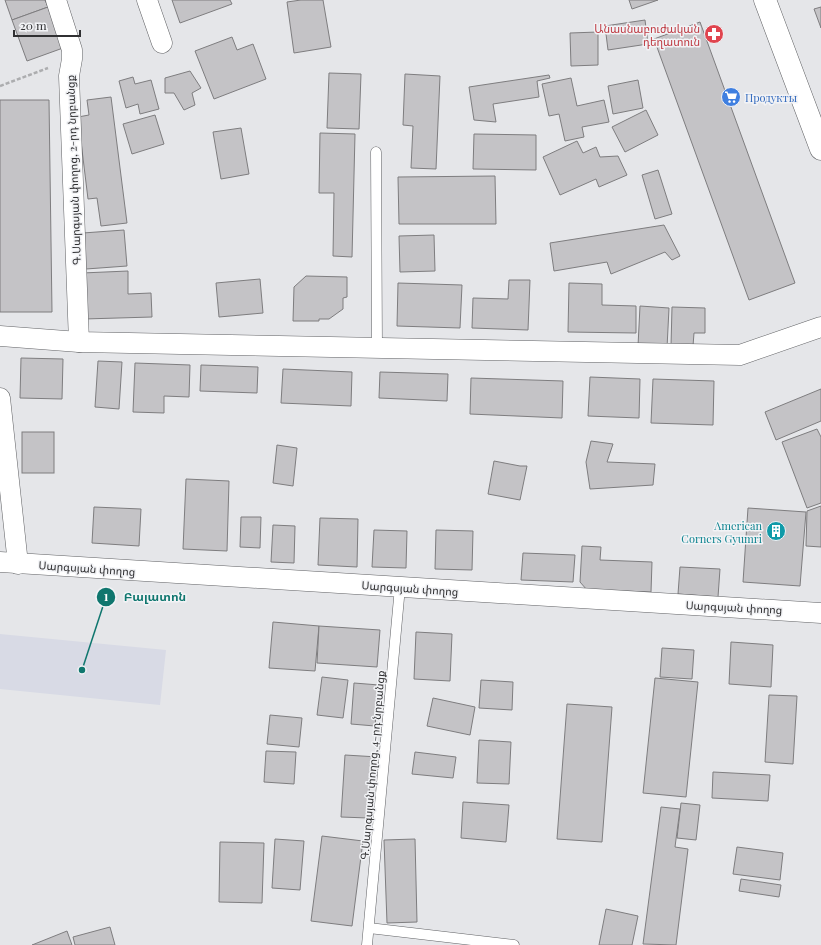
<svg xmlns="http://www.w3.org/2000/svg" width="821" height="945" font-family="'Playfair Display','Noto Sans Armenian',serif">
	<rect width="100%" height="100%" fill="#e5e6e9"/>
	<path fill="#d8dae5" d="M0,634L166,650L160,705L0,689Z"/>
	<g fill="#c4c3c6" stroke="#7e7d7f">
		<path d="M5,0H45L48,7L12,20Z"/>
		<path d="M172,0H230L232,4L180,23Z"/>
		<path d="M301,0H323L331,47L294,53L287,2Z"/>
		<path d="M629,0H658L632,9Z"/>
		<path d="M48,7L63,48L27,61L12,20Z"/>
		<path d="M821,7V28L814,9Z"/>
		<path d="M645,20L648,44L608,50L605,26Z"/>
		<path d="M700,22L795,283L749,300L654,39Z"/>
		<path d="M598,32V65L571,66L570,33Z"/>
		<path d="M232,37L237,50L253,44L266,79L214,99L195,51Z"/>
		<path d="M190,71L201,88L192,93L195,105L184,110L174,93H165V78Z"/>
		<path d="M329,73L361,74L359,129L327,128Z"/>
		<path d="M405,74L440,76L436,169L411,168L413,126L403,125Z"/>
		<path d="M549,75L550,78L537,81L539,97L493,104L496,122L474,120L469,87Z"/>
		<path d="M133,77L135,84L151,80L159,109L140,114L138,104L126,108L119,81Z"/>
		<path d="M571,78L577,106L604,100L609,122L582,127L584,137L565,141L559,114L549,116L542,84Z"/>
		<path d="M638,80L643,108L613,114L608,86Z"/>
		<path d="M111,97L127,223L101,226L97,198L88,199L78,117L89,115L87,100Z"/>
		<path d="M0,100H49L52,312H0Z"/>
		<path d="M646,110L658,135L625,152L612,127Z"/>
		<path d="M155,115L164,144L132,154L123,124Z"/>
		<path d="M241,128L249,174L221,179L213,132Z"/>
		<path d="M320,133L355,134L352,257L333,256L334,193H319Z"/>
		<path d="M474,134L536,135V170L473,169Z"/>
		<path d="M577,141L583,153L596,147L600,157L618,156L627,175L599,187L596,179L560,195L543,157Z"/>
		<path d="M658,170L672,214L655,219L642,175Z"/>
		<path d="M495,176L496,224H399L398,177Z"/>
		<path d="M664,225L680,256L672,260L665,252L611,274L607,262L554,271L550,243Z"/>
		<path d="M124,230L127,266L86,269L83,233Z"/>
		<path d="M434,235L435,271L400,272L399,236Z"/>
		<path d="M128,271V294L151,293L152,317L84,319L82,273Z"/>
		<path d="M306,276L347,277V297L343,298V309L329,319H319V321H293L294,287Z"/>
		<path d="M260,279L263,313L219,317L216,283Z"/>
		<path d="M509,280H530L528,330L472,328L473,298L508,299Z"/>
		<path d="M398,283L462,285L460,328L397,326Z"/>
		<path d="M569,283L602,284V305L636,306V333L568,332Z"/>
		<path d="M640,306L669,308L667,348L638,346Z"/>
		<path d="M672,307L705,308V333H694L693,346H671Z"/>
		<path d="M21,358L63,359L62,399L20,398Z"/>
		<path d="M98,361L122,362L119,409L95,407Z"/>
		<path d="M135,363L190,365L189,397L164,396V413L133,412Z"/>
		<path d="M201,365L258,367L257,393L200,391Z"/>
		<path d="M283,369L352,372L351,406L281,403Z"/>
		<path d="M380,372L448,374L447,401L379,398Z"/>
		<path d="M590,377L640,379L639,418L588,416Z"/>
		<path d="M471,378L563,381L562,418L470,414Z"/>
		<path d="M653,379L714,381L713,425L651,423Z"/>
		<path d="M821,389V421L776,440L765,412Z"/>
		<path d="M817,429L821,437V503L807,508L782,442Z"/>
		<rect x="22" y="432" width="32" height="41"/>
		<path d="M591,441L613,444L607,462L655,464L653,485L590,489L586,462Z"/>
		<path d="M277,445L297,448L293,486L273,483Z"/>
		<path d="M494,461L520,466H527L520,500L488,494Z"/>
		<path d="M186,479L229,481L227,551L183,549Z"/>
		<path d="M821,506V547L806,546L807,511Z"/>
		<path d="M94,507L141,509L139,546L92,543Z"/>
		<path d="M748,508L806,512L800,586L743,582Z"/>
		<path d="M241,517H261L260,548L240,547Z"/>
		<path d="M320,518L358,519L357,567L318,565Z"/>
		<path d="M273,525L295,526L294,563L271,562Z"/>
		<path d="M374,530L407,531L406,568L372,567Z"/>
		<path d="M436,530L473,531L472,570L435,569Z"/>
		<path d="M582,546L601,547L600,560L652,562L651,592L587,590L580,582Z"/>
		<path d="M523,553L575,555L573,582L521,580Z"/>
		<path d="M680,567L720,569L718,597L678,594Z"/>
		<path d="M273,622L319,626L315,671L269,668Z"/>
		<path d="M319,626L380,630L377,667L317,663Z"/>
		<path d="M416,632L452,634L450,681L414,679Z"/>
		<path d="M731,642L773,645L771,687L729,684Z"/>
		<path d="M662,648L694,650L692,679L660,677Z"/>
		<path d="M322,677L348,680L343,718L317,715Z"/>
		<path d="M655,678L698,682L686,797L643,793Z"/>
		<path d="M481,680L513,682L512,710L479,708Z"/>
		<path d="M354,683L379,685L375,726L351,724Z"/>
		<path d="M769,695L797,696L793,764L765,762Z"/>
		<path d="M433,698L475,707L470,735L427,726Z"/>
		<path d="M567,704L612,707L602,842L557,839Z"/>
		<path d="M270,715L302,718L299,747L267,744Z"/>
		<path d="M479,740L511,742L509,784L477,783Z"/>
		<path d="M266,751L296,752L294,784L264,782Z"/>
		<path d="M415,752L456,757L453,778L412,774Z"/>
		<path d="M345,755L378,757V776L370,775L368,818L341,817Z"/>
		<path d="M713,772L770,775L768,801L712,798Z"/>
		<path d="M463,802L509,805L506,842L461,838Z"/>
		<path d="M681,803L700,805L696,840L677,838Z"/>
		<path d="M661,807L680,809L675,847L688,849L676,945L643,944Z"/>
		<path d="M322,836L363,841L352,926L311,921Z"/>
		<path d="M275,839L304,841L300,890L272,888Z"/>
		<path d="M415,839L417,922L387,923L384,840Z"/>
		<path d="M220,842L264,843L262,903L219,902Z"/>
		<path d="M737,847L783,853L780,880L733,874Z"/>
		<path d="M741,879L781,885L779,897L739,891Z"/>
		<path d="M606,909L638,916L632,945H599Z"/>
		<path d="M110,927L115,945H75L73,937Z"/>
		<path d="M67,931L72,945H32Z"/>
	</g>
	<g fill="none" stroke-linecap="round" stroke-linejoin="round">
		<g stroke="#616265" stroke-width="11">
			<g id="service">
				<path d="M376,152L377,347"/>
				<path d="M369,928L514,945"/>
				<path d="M367,945L400,587"/>
			</g>
		</g>
		<g stroke="#616265" stroke-width="21">
			<g id="minor">
				<path d="M56,0L72,50V59L69,76L79,342"/>
				<path d="M147,0L162,43"/>
				<path d="M0,336L79,342L740,355L821,327"/>
				<path d="M0,398L18,564"/>
				<path d="M0,562L821,613"/>
			</g>
		</g>
		<g stroke="#616265" stroke-width="23">
			<path id="secondary" d="M765,0L821,149"/>
		</g>
		<path stroke="#acadaf" stroke-width="2.5" stroke-dasharray="4 2" stroke-linecap="butt" d="M0,86L48,68"/>
		<use href="#service" stroke="#fff" stroke-width="10"/>
		<use href="#minor" stroke="#fff" stroke-width="20"/>
		<use href="#secondary" stroke="#fff" stroke-width="22"/>
	</g>
	<defs>
		<g id="pharmacy-disc" transform="scale(1)"><circle r="9.5" fill="#e0444e" stroke="#f2f3f6"/><path d="M-2-6h4v4h4v4h-4v4h-4v-4h-4v-4h4Z" fill="#fff"/></g>
		<g id="supermarket-disc" transform="scale(1)"><circle r="9.5" fill="#3f7fe0" stroke="#f2f3f6"/><path d="M-6-5.5h2.5l.6 2H6L4.5 2H-2.5L-4.4-4H-6ZM-1.5 3.2a1.3 1.3 0 1 0 .1 0ZM3 3.2a1.3 1.3 0 1 0 .1 0Z" fill="#fff"/></g>
		<g id="building-disc" transform="scale(1)"><circle r="9.5" fill="#0f9aa8" stroke="#f2f3f6"/><path d="M-4-6H4V6H1V3H-1V6H-4ZM-2.5-4.3h1.7v1.8h-1.7ZM.8-4.3h1.7v1.8H.8ZM-2.5-1h1.7V.8h-1.7ZM.8-1h1.7V.8H.8Z" fill="#fff"/></g>
	</defs>
	<g fill-rule="evenodd">
		<use href="#pharmacy-disc" x="714" y="34"/>
		<use href="#supermarket-disc" x="731" y="97"/>
		<use href="#building-disc" x="776" y="531"/>
	</g>
	<g text-anchor="middle" dominant-baseline="central" stroke-width="3" stroke-linejoin="round" paint-order="stroke">
		<g font-size="11" fill="#be3a42" stroke="#f2f3f6" text-anchor="end">
			<text x="700" y="28">Անասնաբուժական<tspan x="700" dy="13">դեղատուն</tspan></text>
		</g>
		<g font-size="11" fill="#366cbe" stroke="#f2f3f6" text-anchor="start">
			<text x="745" y="97">Продукты</text>
		</g>
		<g font-size="11" fill="#303032" stroke="#f2f3f6">
			<text transform="translate(73 170) rotate(-92)">Գ.Սարգսյան փողոց, 2-րդ նրբանցք</text>
			<text transform="translate(87 568) rotate(4)">Սարգսյան փողոց</text>
			<text transform="translate(410 588) rotate(4)">Սարգսյան փողոց</text>
			<text transform="translate(734 607) rotate(3)">Սարգսյան փողոց</text>
			<text transform="translate(372 765) rotate(-85)">Գ.Սարգսյան փողոց, 4-րդ նրբանցք</text>
		</g>
		<g font-size="11" fill="#0d838f" stroke="#f2f3f6" text-anchor="end">
			<text x="762" y="525">American<tspan x="762" dy="13">Corners Gyumri</tspan></text>
		</g>
	</g>
	<path fill="none" stroke="#0f766e" stroke-width="1.5" d="M82 670L106 597"/>
	<g fill="#0f766e" stroke="#f2f3f6" stroke-width="1.5">
		<circle cx="82" cy="670" r="4"/>
		<circle cx="106" cy="597" r="10"/>
	</g>
	<g font-size="12" text-anchor="middle" font-weight="bold" fill="#fff">
		<text x="106" y="601">1</text>
	</g>
	<g font-size="12" text-anchor="middle" font-weight="bold" fill="#0f766e" stroke="#f2f3f6" stroke-width="3" stroke-linejoin="round" paint-order="stroke">
		<text x="155" y="601">Բալատոն</text>
	</g>
	<path d="M14 30v6h66v-6" fill="none" stroke="#303032" stroke-width="2"/>
	<text x="20" y="30" font-size="12" fill="#303032" stroke="#f2f3f6" stroke-width="3" paint-order="stroke">20 m</text>
</svg>
